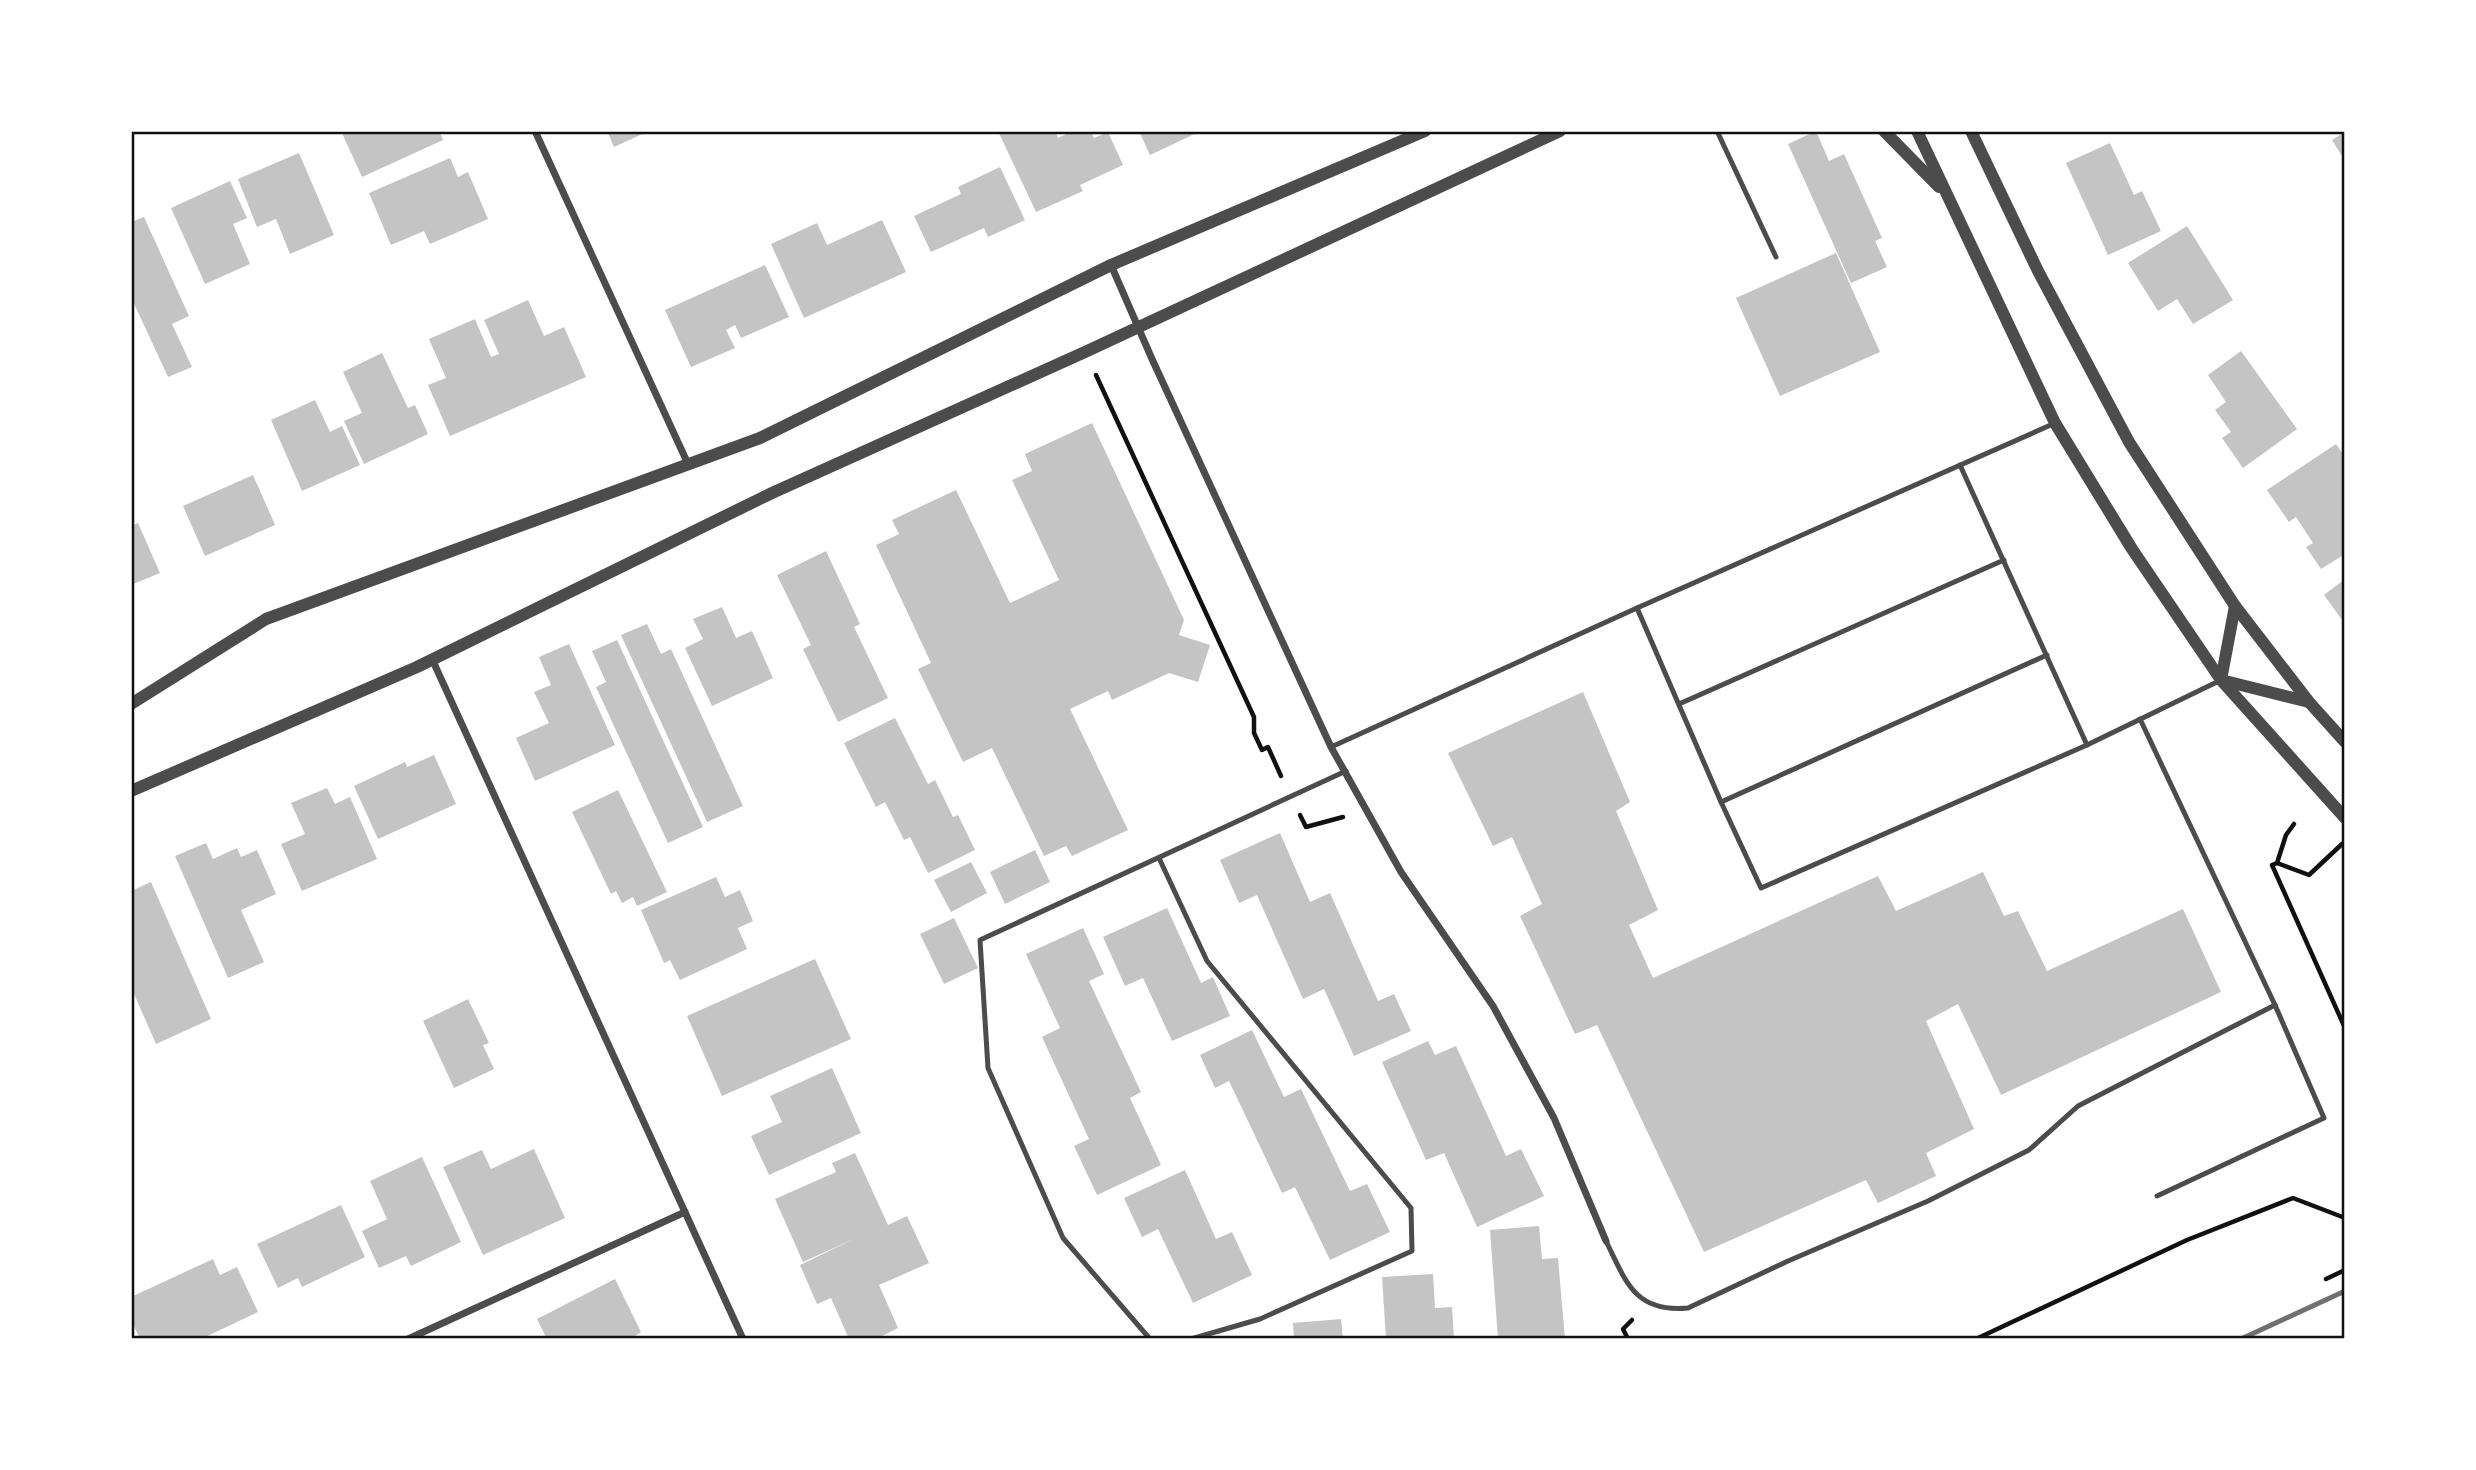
<svg xmlns="http://www.w3.org/2000/svg" width="2476" height="1470" font-family="Ubuntu,sans-serif">
	<rect width="100%" height="100%" fill="#fff"/>
	<g fill="#c4c4c4">
		<path d="M341,131H439L443,140L362,177Z"/>
		<path d="M607,131H649L614,147Z"/>
		<path d="M998,131H1055L1058,138L1072,131H1091L1094,138L1108,132L1123,165L1080,185L1083,191L1036,212Z"/>
		<path d="M1139,131H1201L1150,155Z"/>
		<path d="M1816,131L1829,161L1844,154L1882,238L1875,241L1887,267L1851,283L1788,144Z"/>
		<path d="M2345,132V161L2332,140Z"/>
		<path d="M2110,143L2134,195L2142,191L2161,231L2108,255L2066,163Z"/>
		<path d="M299,153L334,235L290,254L276,219L257,227L238,179Z"/>
		<path d="M450,158L458,177L468,172L488,219L430,244L424,231L391,245L369,193Z"/>
		<path d="M1000,167L1025,220L988,237L984,228L931,252L914,216L961,194L958,187Z"/>
		<path d="M230,181L247,218L233,224L250,264L205,284L171,208Z"/>
		<path d="M144,217L189,316L172,324L192,367L168,377L131,297V222Z"/>
		<path d="M882,220L906,272L804,318L771,244L817,223L827,245Z"/>
		<path d="M2187,226L2233,300L2193,324L2177,299L2158,311L2128,263Z"/>
		<path d="M1836,253L1880,352L1780,396L1736,298Z"/>
		<path d="M765,265L789,317L741,338L735,325L726,330L735,348L691,367L665,310Z"/>
		<path d="M528,300L544,336L564,327L586,377L450,436L428,385L446,378L429,339L475,319L491,357L499,354L484,320Z"/>
		<path d="M2241,351L2297,429L2243,468L2222,438L2231,432L2215,410L2226,402L2208,375Z"/>
		<path d="M382,353L408,408L415,405L428,434L364,464L344,421L362,413L343,372Z"/>
		<path d="M315,400L330,432L342,426L360,465L302,491L271,420Z"/>
		<path d="M1092,423L1184,620L1179,635L1210,645L1198,682L1169,673L1112,700L1108,691L1070,709L1128,830L1072,856L1066,846L1044,856L992,748L963,762L918,669L931,663L876,545L899,534L892,520L956,490L1010,603L1059,580L1012,480L1032,471L1025,454Z"/>
		<path d="M2336,444L2345,457V554L2321,569L2306,547L2313,543L2296,517L2289,522L2267,490Z"/>
		<path d="M253,475L275,525L205,556L183,506Z"/>
		<path d="M138,523L160,573L131,585V526Z"/>
		<path d="M826,551L860,624L854,627L888,698L838,722L803,649L811,645L777,575Z"/>
		<path d="M2345,579V624L2324,595Z"/>
		<path d="M722,607L736,638L752,631L773,678L712,706L685,648L703,639L693,619Z"/>
		<path d="M647,624L661,654L671,649L743,806L707,822L621,635Z"/>
		<path d="M617,640L703,827L668,843L596,687L606,682L592,651Z"/>
		<path d="M569,644L615,745L535,781L516,738L549,723L534,692L551,685L539,657Z"/>
		<path d="M1583,692L1630,802L1616,811L1658,910L1629,925L1653,978L1878,876L1896,911L1983,872L2004,916L2018,911L2047,971L2183,909L2221,992L2001,1095L1958,1004L1926,1021L1974,1129L1926,1153L1936,1176L1878,1203L1866,1180L1704,1252L1597,1025L1575,1034L1520,916L1542,904L1512,837L1493,846L1448,753Z"/>
		<path d="M895,718L928,784L935,780L953,817L958,815L975,850L928,873L910,837L904,840L885,802L876,807L844,743Z"/>
		<path d="M434,755L456,804L378,839L354,786L405,762L407,767Z"/>
		<path d="M327,788L335,804L350,797L377,859L302,891L281,844L305,834L291,803Z"/>
		<path d="M618,790L667,892L637,906L633,897L622,903L616,891L611,894L572,812Z"/>
		<path d="M1280,833L1310,902L1330,893L1378,1001L1394,994L1411,1031L1354,1056L1324,989L1303,999L1257,895L1239,903L1220,860Z"/>
		<path d="M206,843L213,859L237,848L241,857L257,850L276,894L241,910L264,962L228,978L175,856Z"/>
		<path d="M1035,850L1050,882L1005,904L990,872Z"/>
		<path d="M971,862L987,893L951,912L934,880Z"/>
		<path d="M716,877L725,897L740,890L753,921L738,928L747,949L680,980L670,960L664,963L641,910Z"/>
		<path d="M151,882L211,1019L156,1044L131,987V891Z"/>
		<path d="M1167,908L1201,983L1213,977L1230,1016L1172,1041L1143,978L1125,986L1103,937Z"/>
		<path d="M954,918L978,968L944,984L920,934Z"/>
		<path d="M1083,928L1104,974L1089,981L1141,1092L1130,1098L1161,1165L1097,1195L1074,1146L1089,1139L1042,1037L1060,1028L1026,954Z"/>
		<path d="M815,959L851,1039L722,1096L687,1016Z"/>
		<path d="M468,999L489,1043L483,1045L494,1069L454,1088L423,1021Z"/>
		<path d="M1252,1030L1284,1097L1301,1089L1350,1191L1367,1184L1390,1232L1330,1260L1295,1187L1282,1193L1229,1081L1215,1088L1200,1055Z"/>
		<path d="M1428,1041L1435,1055L1456,1046L1506,1156L1521,1149L1544,1196L1477,1227L1444,1153L1426,1160L1382,1062Z"/>
		<path d="M832,1068L861,1133L769,1175L751,1136L782,1122L770,1096Z"/>
		<path d="M534,1149L565,1218L483,1255L443,1167L482,1150L491,1169Z"/>
		<path d="M855,1153L888,1225L907,1216L929,1263L879,1285L898,1328L876,1339H849L831,1298L817,1304L800,1265L856,1238L803,1262L775,1199L836,1172L832,1163Z"/>
		<path d="M422,1157L461,1242L411,1266L406,1256L379,1268L362,1231L387,1219L370,1181Z"/>
		<path d="M1185,1170L1216,1239L1232,1232L1252,1275L1193,1303L1158,1229L1142,1237L1124,1198Z"/>
		<path d="M341,1205L365,1257L302,1287L298,1278L278,1288L257,1244Z"/>
		<path d="M1539,1226L1542,1259L1558,1258L1565,1339H1498L1490,1230Z"/>
		<path d="M213,1259L220,1275L237,1267L258,1312L201,1339H193L192,1336L185,1339H140L131,1320V1297Z"/>
		<path d="M1433,1274L1435,1308L1452,1307L1454,1339H1386L1382,1277Z"/>
		<path d="M615,1279L641,1332L631,1339H547L537,1319Z"/>
		<path d="M1341,1319L1343,1339H1294L1293,1323Z"/>
	</g>
	<g fill="none" stroke-linecap="round" stroke-linejoin="round">
		<g stroke="#111" stroke-width="4.5">
			<path d="M1096,375L1254,717V733L1262,750L1268,747L1281,776"/>
			<path d="M1300,815L1306,827L1343,817"/>
			<path d="M2342,844L2309,875L2277,863L2272,865L2345,1028"/>
			<path d="M2277,863L2286,835L2294,824"/>
			<path d="M2326,1279L2345,1270"/>
			<path d="M1628,1339L1623,1329L1632,1320"/>
			<path d="M1976,1339L2187,1240L2293,1198L2345,1218"/>
		</g>
		<g stroke="#4c4c4c" stroke-width="5">
			<path d="M1717,131L1776,257"/>
			<path d="M1960,465L2087,745"/>
			<path d="M1637,608L2053,424"/>
			<path d="M1679,704L2004,560"/>
			<path d="M2140,719L2275,1005L2324,1118L2157,1196"/>
			<path d="M1331,747L1637,608L1721,802L1761,888L2087,745L2219,681"/>
			<path d="M1721,802L2047,655"/>
			<path d="M1159,858L1207,961L1411,1208L1412,1251L1260,1319L1191,1339"/>
			<path d="M1606,1241C1626,1282 1635,1313 1688,1308L1788,1261L1928,1201L2029,1150L2078,1106L2275,1005"/>
			<path d="M1150,1339L1063,1238L988,1068L980,940L1346,771"/>
		</g>
		<g stroke="#4c4c4c" stroke-width="7">
			<path d="M535,131L688,464"/>
			<path d="M1111,265L1152,359L1331,747L1401,872L1493,1006L1554,1118L1606,1241"/>
			<path d="M432,659L743,1339"/>
			<path d="M408,1339L685,1212"/>
		</g>
		<g stroke="#4c4c4c" stroke-width="12">
			<path d="M1884,131L1939,187"/>
			<path d="M1917,131L2055,423L2132,549L2221,680L2345,818"/>
			<path d="M1971,131L2038,271L2129,442L2235,606L2309,702L2345,742"/>
			<path d="M2235,606L2221,680L2309,702"/>
			<path d="M131,704L266,619L760,438L1111,265L1425,131"/>
			<path d="M131,791L417,667L772,493L1085,352L1560,131"/>
		</g>
		<path stroke="#707070" stroke-width="5" d="M2241,1339L2345,1291"/>
	</g>
	<rect width="2476" height="1470" fill="none" stroke="#ffffff" stroke-width="266"/>
	<rect x="133" y="133" width="2210" height="1204" fill="none" stroke="#111" stroke-width="2.5"/>
</svg>
